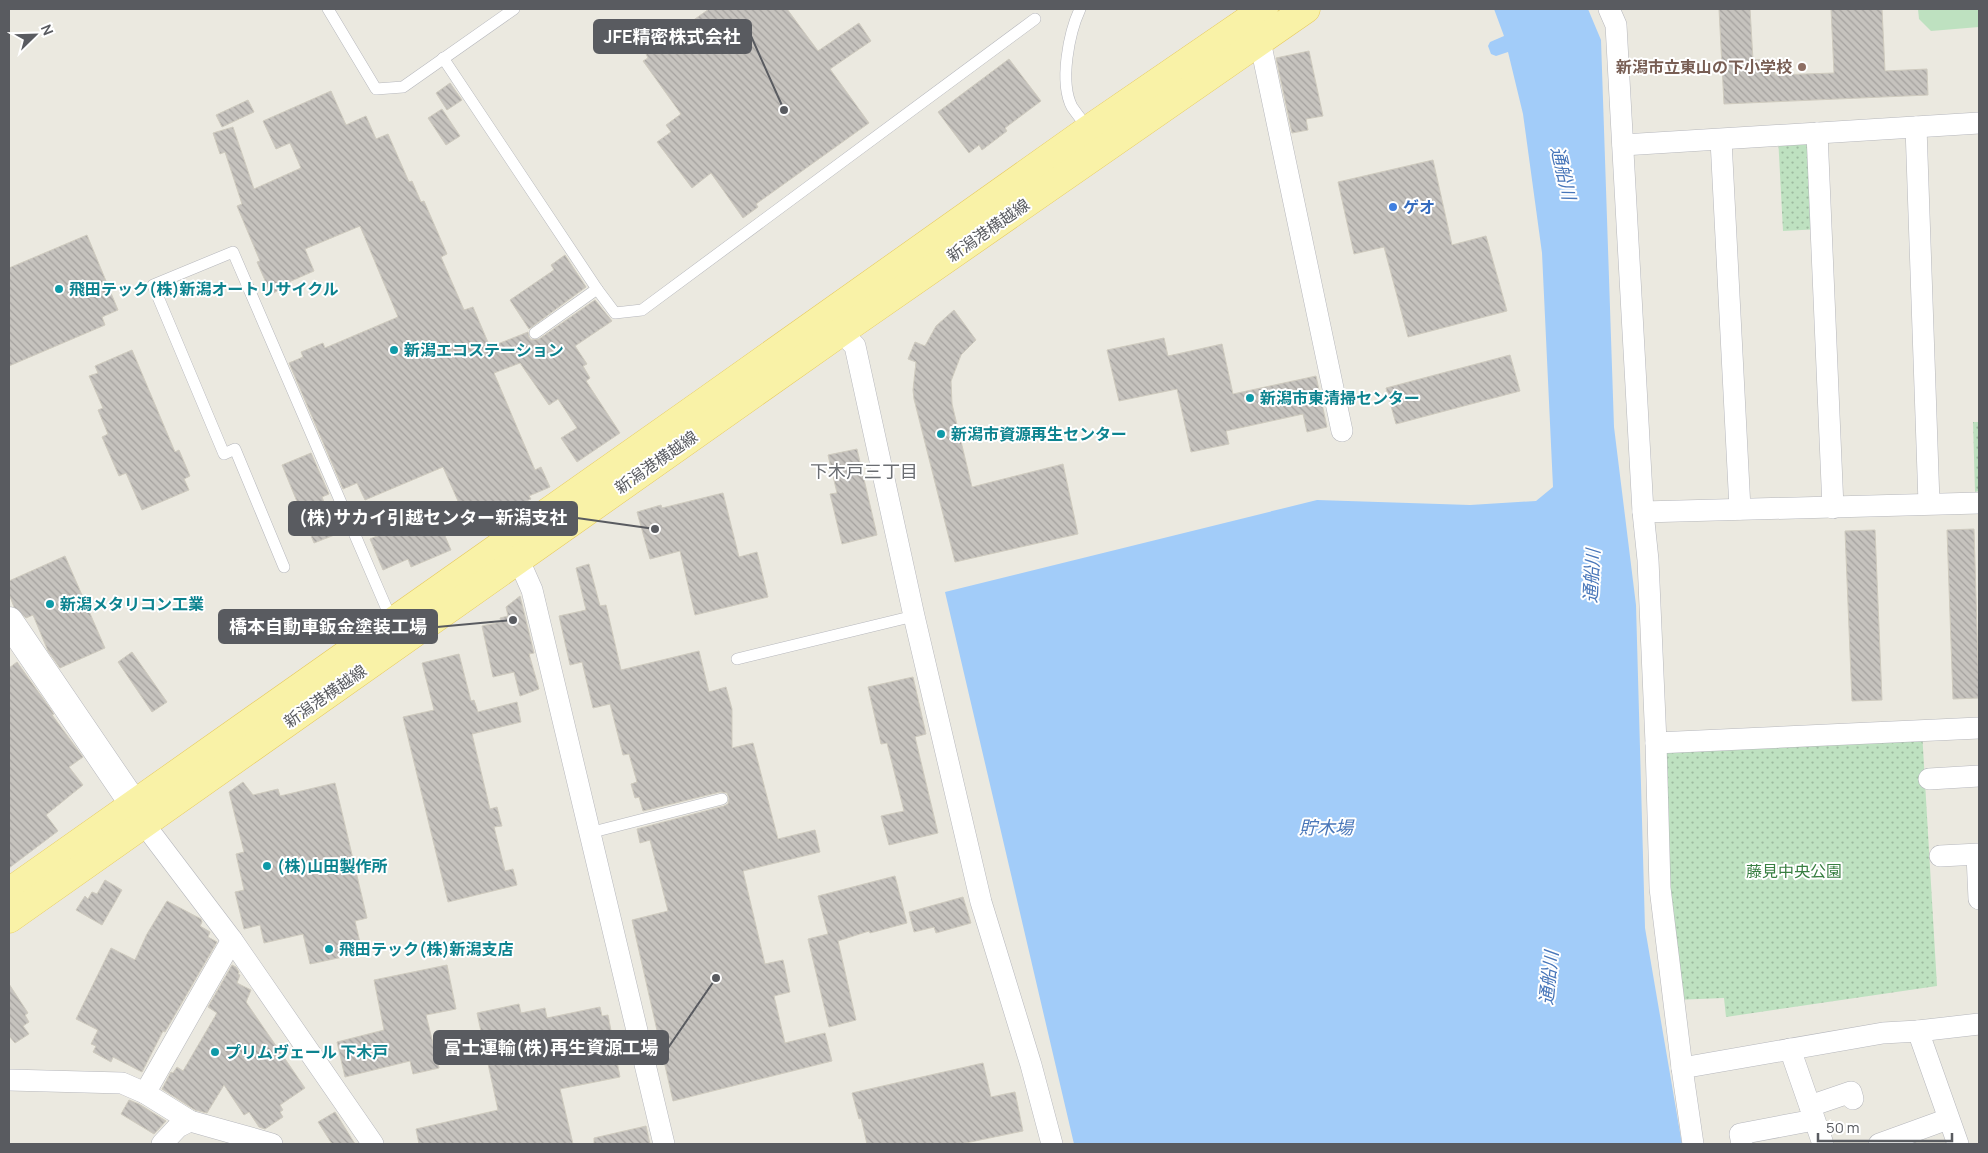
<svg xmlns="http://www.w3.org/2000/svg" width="1988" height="1153" font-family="Manrope,'Noto Sans JP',sans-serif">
	<defs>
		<pattern id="grass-dots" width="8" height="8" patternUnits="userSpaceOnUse" patternTransform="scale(1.25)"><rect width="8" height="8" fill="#bee1c0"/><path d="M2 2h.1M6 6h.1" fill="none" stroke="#9db99f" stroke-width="1.8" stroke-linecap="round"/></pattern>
		<pattern id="building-back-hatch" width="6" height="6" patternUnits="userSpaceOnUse" patternTransform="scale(1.25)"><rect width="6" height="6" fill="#c6c3be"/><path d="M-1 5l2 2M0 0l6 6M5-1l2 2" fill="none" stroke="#a4a19e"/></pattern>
	</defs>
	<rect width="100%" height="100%" fill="#ebe9e0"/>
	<g fill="url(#grass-dots)">
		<path d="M1817,133L1821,229L1783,231L1778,136Z"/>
		<path d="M1973,422H1979V491L1975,492Z"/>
		<path d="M1922,731L1937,986L1726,1017L1724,998L1674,1000L1656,743Z"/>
	</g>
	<path fill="#bee1c0" d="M1918,9H1979V27L1931,31L1919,19Z"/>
	<path fill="#a2ccf9" d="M1494,9H1588L1601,40L1614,427L1636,605L1645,928L1682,1144H1074L945,592L1317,500L1470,505L1536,501L1553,487L1542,253L1523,114L1508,52L1496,56L1491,54L1488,46L1490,42L1504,36Z"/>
	<g fill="url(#building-back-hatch)" stroke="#cfcbbf">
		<path d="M709,9H787L818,51L859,23L871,41L830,69L869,123L756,204L758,207L743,218L711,173L692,188L657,142L671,132L666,125L681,114L643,61L648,58L646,54Z"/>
		<path d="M1719,9H1750L1753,60L1774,59L1775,75L1834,73L1831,9H1882L1885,71L1927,69L1928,95L1724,104Z"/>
		<path d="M1309,51L1323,116L1306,119L1308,130L1292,133L1276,58Z"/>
		<path d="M1009,59L1041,101L1005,128L1007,131L982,150L979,145L969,153L938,112Z"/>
		<path d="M450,83L462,100L447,110L436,93Z"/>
		<path d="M331,91L346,125L366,116L376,139L388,134L409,182L412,181L421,202L424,201L447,254L441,257L464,310L473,307L490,347L528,332L529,337L531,340L539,339L595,300L612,321L575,346L587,364L583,366L590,378L586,381L620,433L577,462L561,438L577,428L558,399L549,405L520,363L494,373L535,470L541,467L550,487L529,496L531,499L445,536L451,550L411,567L408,559L383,570L370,539L458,501L443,467L365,500L357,483L343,489L289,363L303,357L301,352L323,343L325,348L398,317L360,226L305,249L314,271L282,285L284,288L271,294L257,262L260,261L237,206L242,204L225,152L220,154L213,133L233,127L254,189L301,168L290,143L276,149L263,121Z"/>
		<path d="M248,100L254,112L222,127L216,115Z"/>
		<path d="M442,109L460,136L446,145L428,118Z"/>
		<path d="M1433,160L1452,245L1486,236L1507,311L1408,337L1384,247L1354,254L1338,182Z"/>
		<path d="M87,235L118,310L102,317L105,325L9,366V268Z"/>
		<path d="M565,255L586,287L529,329L510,300L554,270L551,265Z"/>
		<path d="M954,310L976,340L961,355L951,381L952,404L972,487L1063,464L1078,534L955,562L914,399L913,390L916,362L908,359L915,342L925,346L936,326Z"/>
		<path d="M1164,338L1168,356L1222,344L1233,394L1316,376L1327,427L1307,432L1303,414L1226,431L1229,444L1191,452L1177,389L1119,401L1107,350Z"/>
		<path d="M132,350L175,452L179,450L190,476L184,479L189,490L142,510L126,473L119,476L102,437L108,434L98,410L103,408L89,376L98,373L95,366Z"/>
		<path d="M1510,355L1520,391L1396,424L1386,388Z"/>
		<path d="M857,449L877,535L842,544L830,494L837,493L828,455Z"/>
		<path d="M311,453L329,494L322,497L337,534L314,543L282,465Z"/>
		<path d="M723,493L739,557L757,552L768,597L695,615L680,551L650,559L637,512L661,505L662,508Z"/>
		<path d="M1974,529L1979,698L1953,699L1947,530Z"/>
		<path d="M1875,530L1882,700L1852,701L1845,531Z"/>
		<path d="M65,556L105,648L60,668L48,651L33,615L26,618L14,607L9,594V581Z"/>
		<path d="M589,564L600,606L606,605L621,670L699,651L709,692L726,687L732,709V748L753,743L778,839L815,830L820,852L743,871L765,964L783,960L790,992L774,996L785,1043L825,1033L832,1061L673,1101L632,920L668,911L650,840L640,843L637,829L724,806L728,804L729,798L727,793L720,792L643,811L639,797L635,798L631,784L637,782L629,754L623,755L610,704L593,708L582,662L570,665L559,616L586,610L576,568Z"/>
		<path d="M520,596L534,653L529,654L539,689L520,696L514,672L493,677L482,626L501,622L500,618L508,616L506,607Z"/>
		<path d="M132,652L167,702L152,712L118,662Z"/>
		<path d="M459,654L471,701L474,700L478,712L517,702L521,722L472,734L490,809L497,807L502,826L494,827L505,871L513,869L517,885L448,902L403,717L434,710L422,663Z"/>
		<path d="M17,662L54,714L52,715L83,757L69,767L83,785L46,815L58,831L9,868V668Z"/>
		<path d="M913,677L926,734L915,737L938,833L889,845L881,816L904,811L887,743L881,744L868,687Z"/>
		<path d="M243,782L253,795L278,789L280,796L335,783L367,918L355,921L361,947L342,952L343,957L310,964L303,934L264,943L260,925L244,929L235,892L244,890L236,854L244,852L229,792Z"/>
		<path d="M895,876L907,923L870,933L869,931L838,941L856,1020L829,1027L808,939L828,934L818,896Z"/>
		<path d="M105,880L122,890L102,925L76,910L85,896L88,899L92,892L97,894Z"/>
		<path d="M963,897L971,923L936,933L934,927L914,932L909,912Z"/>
		<path d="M167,901L201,919L202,922L200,926L210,932L208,937L217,942L165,1032L163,1031L142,1072L113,1057L111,1062L93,1052L96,1046L91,1044L98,1030L76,1019L111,948L135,960L147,934Z"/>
		<path d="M232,965L236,967L239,972L238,974L240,975L237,983L251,990L246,1002L305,1088L280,1105L283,1110L280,1112L283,1117L265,1129L259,1127L249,1112L244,1115L224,1085L207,1113L195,1110L162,1089L171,1072L173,1073L177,1067L183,1071L217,1013L208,1007Z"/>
		<path d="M447,965L456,1009L426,1015L439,1068L413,1074L410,1061L345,1077L337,1042L384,1030L374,980Z"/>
		<path d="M9,984L28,1013L25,1015L29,1022L23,1026L29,1034L15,1043L9,1036Z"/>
		<path d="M519,1004L521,1013L545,1008L547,1018L600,1007L602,1016L608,1015L620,1077L560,1089L573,1144H419L416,1129L498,1110L477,1013Z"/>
		<path d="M983,1063L991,1097L1015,1092L1023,1131L961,1144H867L861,1118L859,1119L852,1093Z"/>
		<path d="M129,1100L139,1104L166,1121L154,1134L121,1114Z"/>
		<path d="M335,1112L355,1144H332L318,1122Z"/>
		<path d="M646,1126L650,1144H594V1138Z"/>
	</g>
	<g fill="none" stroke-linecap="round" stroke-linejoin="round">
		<g stroke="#b6b7bc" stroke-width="12">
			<g id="service">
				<path d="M328,9L376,89L403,87L514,9"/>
				<path d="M1080,9C1069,33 1059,82 1072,107C1077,114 1083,122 1089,129"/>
				<path d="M443,58L597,289L535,333"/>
				<path d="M597,289L615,313L642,310L1035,19"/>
				<path d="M284,567L235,449L224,454L153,285L233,252L392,621"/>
				<path d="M737,659L914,616"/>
				<path d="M589,833L722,799"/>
			</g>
		</g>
		<g stroke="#b6b7bc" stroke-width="22">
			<g id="minor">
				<path d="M1609,9L1616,25L1643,512L1648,560L1656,743L1660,888L1682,1068L1693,1144"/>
				<path d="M1260,41L1342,431"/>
				<path d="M1916,127L1929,503"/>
				<path d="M1817,133L1833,508"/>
				<path d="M1721,140L1740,509"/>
				<path d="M1623,145L1979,123"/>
				<path d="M829,323L841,332L855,346L914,616L981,902L1031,1065L1052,1144"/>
				<path d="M1643,512L1979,503"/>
				<path d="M513,547L532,590L664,1144"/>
				<path d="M1656,743L1979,728"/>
				<path d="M1929,779L1979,776"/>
				<path d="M144,824L232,940L373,1144"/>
				<path d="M1977,855L1979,899"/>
				<path d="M1940,856L1979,854"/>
				<path d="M1918,1031L1979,1024"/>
				<path d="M1790,1049L1823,1144"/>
				<path d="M1682,1068L1883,1033L1918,1031L1958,1144"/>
				<path d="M9,1080L122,1083L145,1093L190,1121L272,1144"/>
				<path d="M145,1093L232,940"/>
				<path d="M1810,1106L1851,1092L1853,1099"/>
				<path d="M162,1144L178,1127L190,1121"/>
				<path d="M1742,1144L1740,1134L1814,1120"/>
				<path d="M1879,1144L1948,1119"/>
			</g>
		</g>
		<g stroke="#b6b7bc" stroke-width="29">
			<path id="tertiary" d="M9,621L133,803L144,824"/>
		</g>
		<g stroke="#e7ca5d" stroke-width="29">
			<g id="primary">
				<path d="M9,892L704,402L1089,129L1264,9"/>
				<path d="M9,919L841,332L1306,9"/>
			</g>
		</g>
		<use href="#service" stroke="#fff" stroke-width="11"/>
		<use href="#minor" stroke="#fff" stroke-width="21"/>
		<use href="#tertiary" stroke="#fff" stroke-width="28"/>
		<use href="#primary" stroke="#f9f2a7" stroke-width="28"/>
	</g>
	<circle fill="#8d6e63" stroke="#fff" stroke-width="2" cx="1802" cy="67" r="5"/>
	<circle fill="#3f7fe0" stroke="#fff" stroke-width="2" cx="1393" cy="207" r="5"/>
	<g fill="#0f9aa8" stroke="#fff" stroke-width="2">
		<circle cx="59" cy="289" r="5"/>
		<circle cx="394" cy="350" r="5"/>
		<circle cx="1250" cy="398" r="5"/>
		<circle cx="941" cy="434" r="5"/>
		<circle cx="50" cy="604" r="5"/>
		<circle cx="267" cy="866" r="5"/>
		<circle cx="329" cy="949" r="5"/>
		<circle cx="215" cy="1052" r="5"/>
	</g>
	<g text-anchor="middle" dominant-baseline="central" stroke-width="4" stroke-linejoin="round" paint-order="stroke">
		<g font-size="16" font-weight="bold" fill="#785e54" stroke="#fff" text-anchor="end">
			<text x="1792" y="67">新潟市立東山の下小学校</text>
		</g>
		<g font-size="16" font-weight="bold" fill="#366cbe" stroke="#fff" text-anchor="start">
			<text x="1403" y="207">ゲオ</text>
		</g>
		<g font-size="16" fill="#595b60" stroke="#fff">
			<text transform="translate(988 230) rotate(-35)">新潟港横越線</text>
			<text transform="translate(656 462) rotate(-35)">新潟港横越線</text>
			<text transform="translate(325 696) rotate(-35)">新潟港横越線</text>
		</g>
		<g font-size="16" font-weight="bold" fill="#0d838f" stroke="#fff" text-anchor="start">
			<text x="69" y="289">飛田テック(株)新潟オートリサイクル</text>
			<text x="404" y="350">新潟エコステーション</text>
			<text x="1260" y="398">新潟市東清掃センター</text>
			<text x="951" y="434">新潟市資源再生センター</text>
			<text x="60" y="604">新潟メタリコン工業</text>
			<text x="277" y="866">(株)山田製作所</text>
			<text x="339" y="949">飛田テック(株)新潟支店</text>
			<text x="225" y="1052">プリムヴェール 下木戸</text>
		</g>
		<g font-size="16" fill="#397f42" stroke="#fff">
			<text x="1794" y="871">藤見中央公園</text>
		</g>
		<g font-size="18" font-style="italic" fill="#4876b9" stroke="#fff">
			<text transform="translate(1564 173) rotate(77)">通船川</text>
			<text transform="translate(1591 576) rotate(-87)">通船川</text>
			<text x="1326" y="827">貯木場</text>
			<text transform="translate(1548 978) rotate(-84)">通船川</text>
		</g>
		<g font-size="18" fill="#6a6d72" stroke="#fff">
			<text x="864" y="471">下木戸三丁目</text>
		</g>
	</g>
	<path fill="none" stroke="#595b60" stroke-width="2" d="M784 110L751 36M655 529L577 518M513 620L437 627M716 978L668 1048"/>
	<g fill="#595b60" stroke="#fff" stroke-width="2">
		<circle cx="784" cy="110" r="5"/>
		<circle cx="655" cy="529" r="5"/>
		<circle cx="513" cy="620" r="5"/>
		<circle cx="716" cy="978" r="5"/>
	</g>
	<g fill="#595b60" stroke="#595b60" stroke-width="2">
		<rect x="594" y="20" width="157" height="33" rx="5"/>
		<rect x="289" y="502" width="288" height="33" rx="5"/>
		<rect x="219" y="610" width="218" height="33" rx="5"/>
		<rect x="434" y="1031" width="234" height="33" rx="5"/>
	</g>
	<g font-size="18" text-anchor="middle" font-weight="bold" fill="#fff">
		<text x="672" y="43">JFE精密株式会社</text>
		<text x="433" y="524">(株)サカイ引越センター新潟支社</text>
		<text x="328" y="633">橋本自動車鈑金塗装工場</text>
		<text x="551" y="1054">富士運輸(株)再生資源工場</text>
	</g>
	<rect width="1988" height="1153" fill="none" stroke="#595b60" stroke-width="20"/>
	<g transform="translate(35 35) rotate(67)" stroke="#ffffff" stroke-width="4" paint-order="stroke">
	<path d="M0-4L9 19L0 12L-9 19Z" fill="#595b60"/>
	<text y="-8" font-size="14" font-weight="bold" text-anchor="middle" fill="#595b60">N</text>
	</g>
	<path d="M1818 1133v8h134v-8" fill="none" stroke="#595b60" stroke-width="2.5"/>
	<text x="1826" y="1133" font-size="15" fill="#595b60" stroke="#ffffff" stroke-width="4" paint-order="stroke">50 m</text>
</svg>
